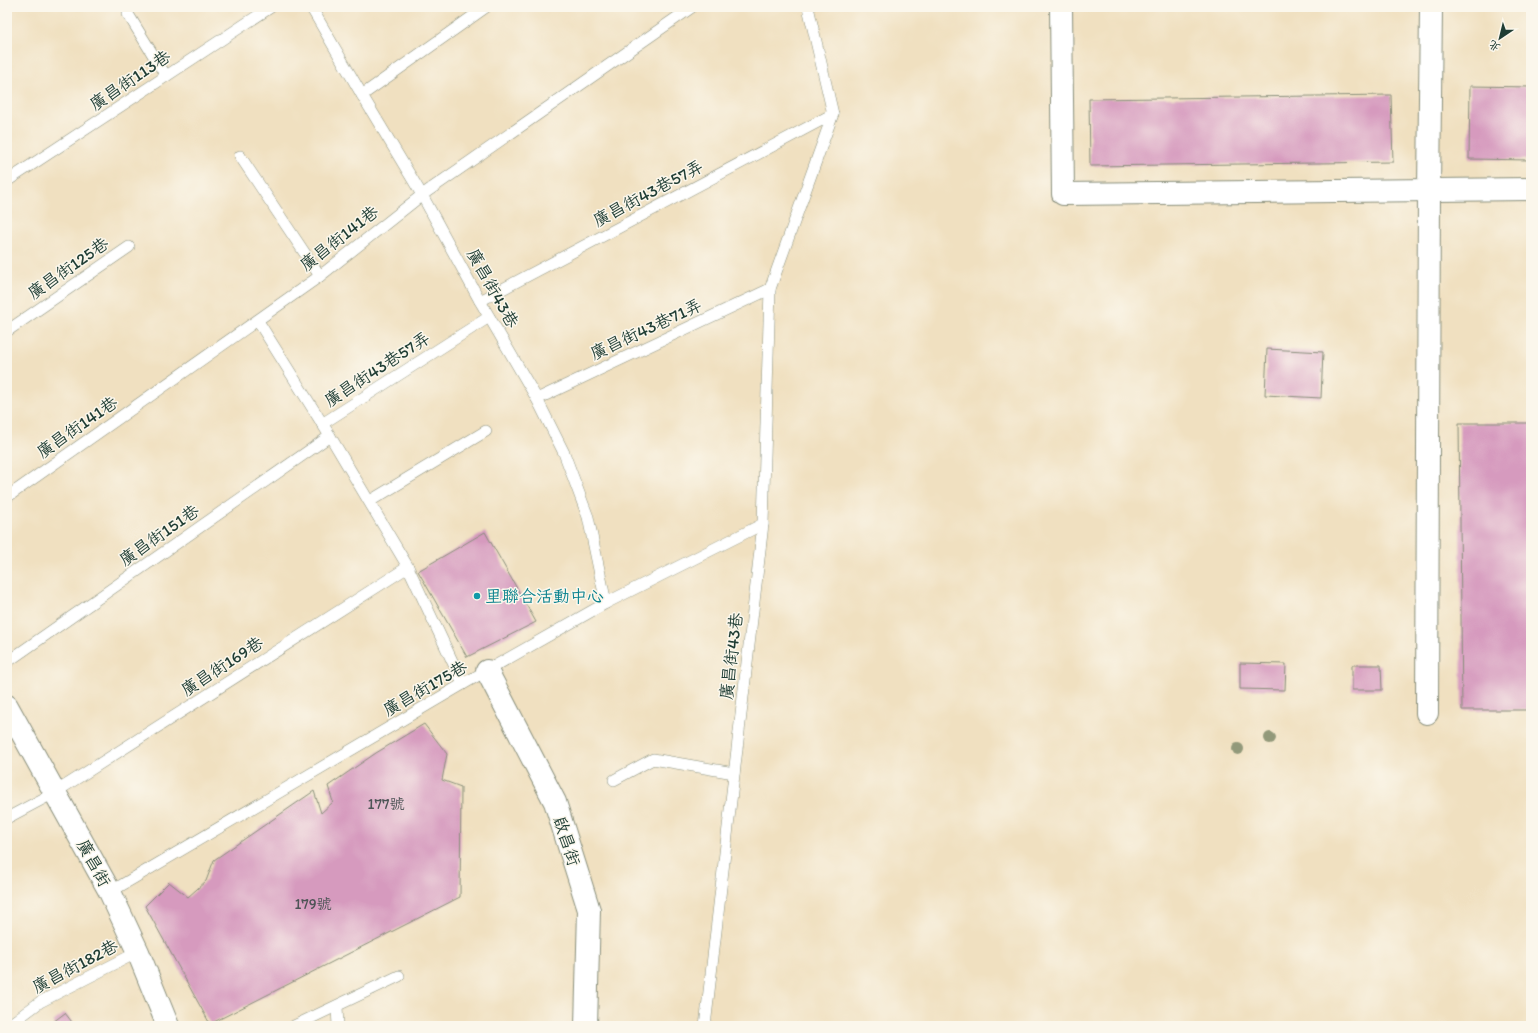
<svg xmlns="http://www.w3.org/2000/svg" width="1538" height="1033" font-family="Itim,'LXGW WenKai TC',sans-serif">
	<rect width="100%" height="100%" fill="#fbf7ec"/>
	<filter id="ink" filterUnits="userSpaceOnUse"><feTurbulence type="fractalNoise" baseFrequency=".025" numOctaves="2"/><feDisplacementMap in="SourceGraphic" scale="8" xChannelSelector="R" yChannelSelector="G"/><feConvolveMatrix kernelMatrix="1 2 1 2 8 2 1 2 1" color-interpolation-filters="sRGB"/></filter>
	<filter id="wash" filterUnits="userSpaceOnUse"><feTurbulence type="fractalNoise" baseFrequency=".012" numOctaves="4" result="noise"/><feDisplacementMap in="SourceGraphic" scale="16" xChannelSelector="R" yChannelSelector="G"/><feGaussianBlur stdDeviation="0.9" result="paint"/><feColorMatrix in="noise" values="0 0 0 0 0 0 0 0 0 0 0 0 0 0 0 0 0 1.4 0 .05"/><feComposite in="paint" operator="in"/></filter>
	<g filter="url(#wash)">
		<rect width="100%" height="100%" fill="#f0e0c0"/>
		<g id="blocks">
			<g fill="#d69abe">
				<path d="M1470,86L1531,87V160L1469,159Z"/>
				<path d="M1391,95L1393,162L1090,166L1089,99Z"/>
				<path d="M1267,349L1323,352L1321,398L1265,395Z"/>
				<path d="M1459,423H1531V710H1462Z"/>
				<path d="M485,532L536,622L467,657L418,571Z"/>
				<path d="M1240,663L1286,664L1285,690L1240,689Z"/>
				<path d="M1352,665H1381L1382,690H1352Z"/>
				<path d="M424,724L447,754L442,780L461,787L460,897L210,1024L145,906L169,882L188,897L206,881L214,860L314,791L321,813L333,802L328,786L376,753Z"/>
				<path d="M65,1013L75,1026H56L53,1022Z"/>
			</g>
		</g>
	</g>
	<g filter="url(#ink)">
		<use href="#blocks" fill-opacity="0" stroke="#888e7a" stroke-width="1"/>
		<g fill="none" stroke-linecap="round" stroke-linejoin="round">
			<g stroke="#888e7a" stroke-width="12">
				<g id="service">
					<path d="M311,7L362,95L422,195L480,301L537,399L564,453L588,517L606,603"/>
					<path d="M128,14L166,76"/>
					<path d="M362,95L486,7"/>
					<path d="M240,156L320,276"/>
					<path d="M7,181L271,7"/>
					<path d="M480,301L833,114"/>
					<path d="M258,321L330,436L408,567L463,684"/>
					<path d="M7,331L129,247"/>
					<path d="M537,399L770,289"/>
					<path d="M322,424L489,317"/>
					<path d="M7,497L320,276L422,195L692,7"/>
					<path d="M370,501L486,431"/>
					<path d="M7,662L330,436"/>
					<path d="M614,780L653,759L734,773"/>
					<path d="M7,818L54,793L408,567"/>
					<path d="M110,892L463,684L606,603L763,524"/>
					<path d="M337,1006L338,1026"/>
					<path d="M8,1026L40,1002L138,952"/>
					<path d="M294,1026L399,976"/>
					<path d="M705,1026L763,524L770,289L833,114L808,7"/>
				</g>
			</g>
			<g stroke="#888e7a" stroke-width="24">
				<g id="minor">
					<path d="M1061,7L1063,194L1531,189"/>
					<path d="M487,671L555,802L589,910L586,1026"/>
					<path d="M7,706L110,892L138,952L168,1026"/>
					<path d="M1427,713L1429,190L1431,7"/>
				</g>
			</g>
			<use href="#service" stroke="#fff" stroke-width="11"/>
			<use href="#minor" stroke="#fff" stroke-width="22"/>
		</g>
		<g fill="#92997a">
			<circle cx="1270" cy="738" r="6"/>
			<circle cx="1238" cy="749" r="6"/>
		</g>
	</g>
	<circle fill="#0f9aa8" stroke="#fbf7ec" stroke-width="1.5" cx="477" cy="596" r="4"/>
	<g text-anchor="middle" dominant-baseline="central" stroke-width="3" stroke-linejoin="round" paint-order="stroke">
		<g font-size="15" fill="#4d5456">
			<text x="386" y="804">177號</text>
			<text x="313" y="904">179號</text>
		</g>
		<g font-size="17" fill="#1f3d34" stroke="#fbf7ec">
			<text transform="translate(130 80) rotate(-34)">廣昌街113巷</text>
			<text transform="translate(648 193) rotate(-28)">廣昌街43巷57弄</text>
			<text transform="translate(339 238) rotate(-38)">廣昌街141巷</text>
			<text transform="translate(68 268) rotate(-35)">廣昌街125巷</text>
			<text transform="translate(493 288) rotate(61)">廣昌街43巷</text>
			<text transform="translate(646 329) rotate(-25)">廣昌街43巷71弄</text>
			<text transform="translate(377 369) rotate(-33)">廣昌街43巷57弄</text>
			<text transform="translate(77 427) rotate(-35)">廣昌街141巷</text>
			<text transform="translate(159 535) rotate(-35)">廣昌街151巷</text>
			<text transform="translate(731 656) rotate(-83)">廣昌街43巷</text>
			<text transform="translate(222 666) rotate(-33)">廣昌街169巷</text>
			<text transform="translate(425 688) rotate(-30)">廣昌街175巷</text>
			<text transform="translate(567 841) rotate(72)">啟昌街</text>
			<text transform="translate(94 863) rotate(61)">廣昌街</text>
			<text transform="translate(75 966) rotate(-28)">廣昌街182巷</text>
		</g>
		<g font-size="17" fill="#0d838f" stroke="#fbf7ec" text-anchor="start">
			<text x="485" y="596">里聯合活動中心</text>
		</g>
	</g>
	<rect width="1538" height="1033" fill="none" stroke="#fbf7ec" stroke-width="24"/>
	<g transform="translate(1500 38) rotate(215)" stroke="#fbf7ec" stroke-width="3" paint-order="stroke">
	<path d="M0-3L7 15L0 10L-7 15Z" fill="#1f3d34"/>
	<text y="-6" font-size="11" font-weight="bold" text-anchor="middle" fill="#1f3d34">北</text>
	</g>
</svg>
